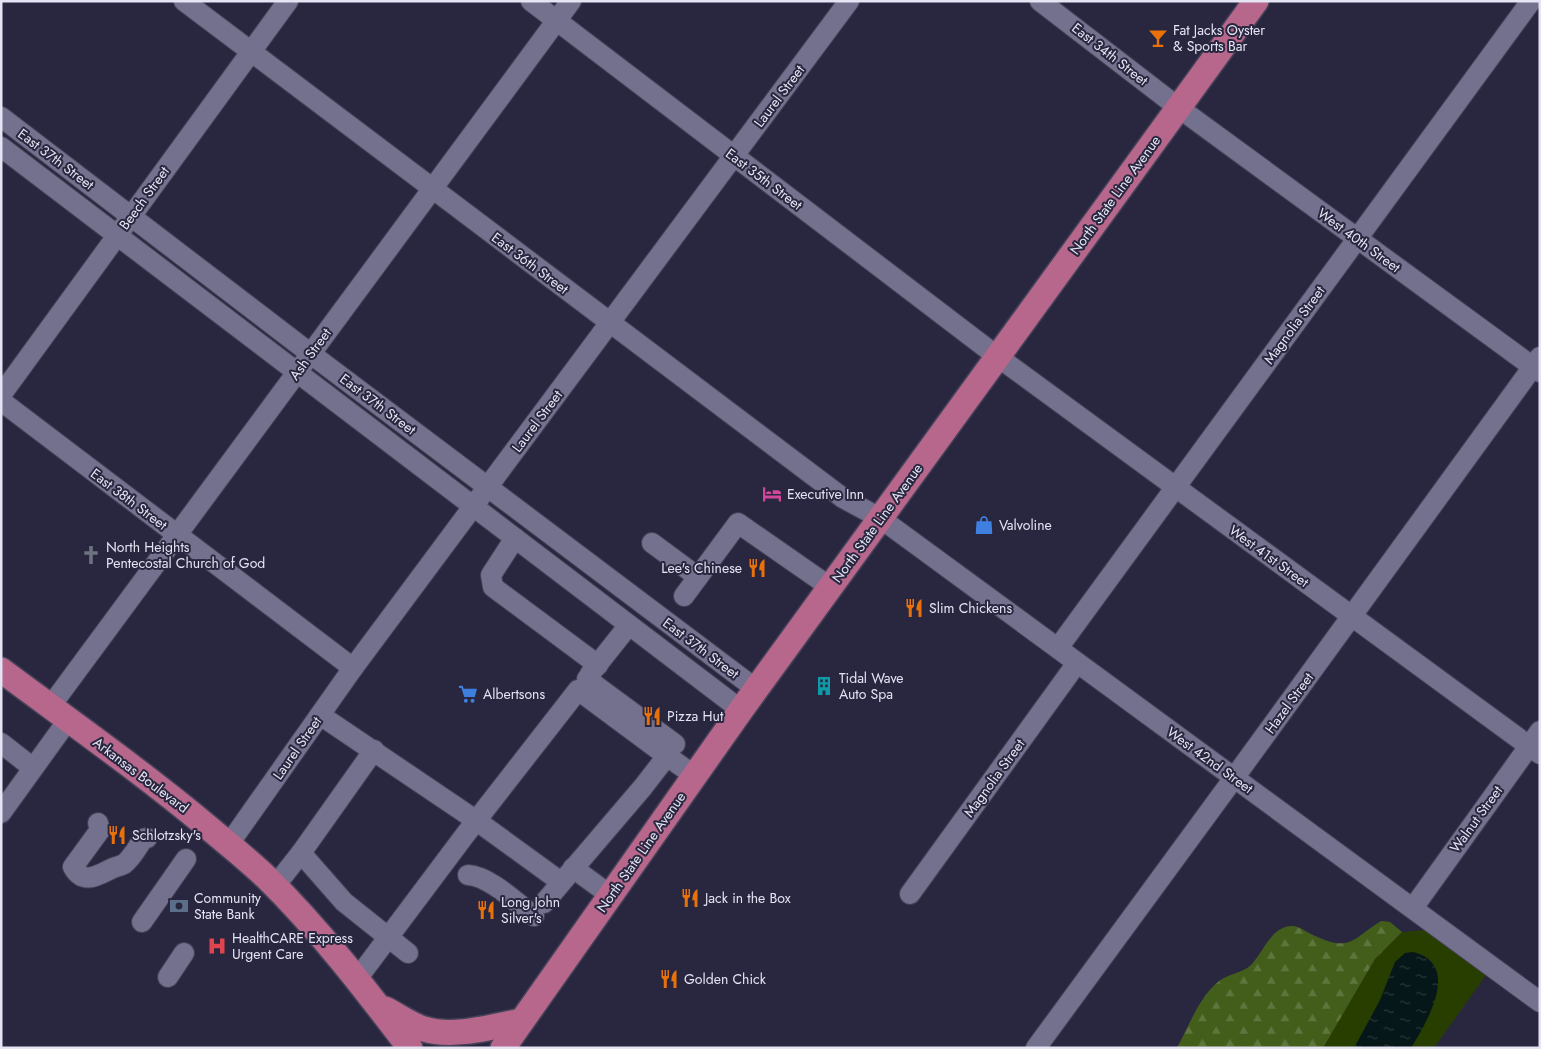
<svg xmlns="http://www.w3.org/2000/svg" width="1541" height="1049" font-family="Jost,sans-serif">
	<defs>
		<pattern id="forest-firs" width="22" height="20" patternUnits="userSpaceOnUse" patternTransform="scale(1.25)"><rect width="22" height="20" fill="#435e1b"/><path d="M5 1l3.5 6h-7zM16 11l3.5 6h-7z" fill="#5e753d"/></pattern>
		<pattern id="water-ripples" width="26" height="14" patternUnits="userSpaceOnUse" patternTransform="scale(1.25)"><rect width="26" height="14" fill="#051718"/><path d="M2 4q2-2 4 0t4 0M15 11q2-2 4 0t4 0" fill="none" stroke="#29393a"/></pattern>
	</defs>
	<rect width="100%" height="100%" fill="#29273f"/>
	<path fill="#283e00" d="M1425,930L1486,975L1434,1048H1323L1375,959L1402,932Z"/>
	<path fill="url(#forest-firs)" d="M1381,921L1390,922L1402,932L1375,959L1323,1048H1177C1189,1026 1199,997 1219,981C1228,974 1242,973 1250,966C1263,954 1271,925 1293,926C1299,926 1308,933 1313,935C1351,953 1352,939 1381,921Z"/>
	<path fill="url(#water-ripples)" d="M1413,952C1462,964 1427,1022 1411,1048H1354L1380,1000L1395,962L1405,953Z"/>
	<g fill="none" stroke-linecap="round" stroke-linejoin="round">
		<g stroke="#444257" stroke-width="22">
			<g id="minor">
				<path d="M184,1L843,498L880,518L1540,1002"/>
				<path d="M531,1L998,357L1540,754"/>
				<path d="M1040,1L1179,108L1540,372"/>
				<path d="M1,117L311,354L756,689"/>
				<path d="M1,147L741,710"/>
				<path d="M1,395L288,1"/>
				<path d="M1,401L353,668"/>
				<path d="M515,538L491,575L493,587L598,665"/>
				<path d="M652,543L698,577"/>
				<path d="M684,596L738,523L830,587"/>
				<path d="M1058,648L1531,1"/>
				<path d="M590,674L629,625"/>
				<path d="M587,679L675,744"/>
				<path d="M50,707L571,1"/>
				<path d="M320,715L477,821L561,882"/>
				<path d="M1,743L33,768"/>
				<path d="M667,756L695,776"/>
				<path d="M1,813L68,720"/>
				<path d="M98,823L100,830L73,867C84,886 98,875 113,868C116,867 120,866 124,864C132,858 137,848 143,839L147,838"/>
				<path d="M229,844L353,668L849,1"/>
				<path d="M301,853L344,902L408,953"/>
				<path d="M573,868L610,895"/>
				<path d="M468,875C489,876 517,903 534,916"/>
				<path d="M275,886L301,853L374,750"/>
				<path d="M910,894L1077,663"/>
				<path d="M1413,908L1540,731"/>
				<path d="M142,922L186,859"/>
				<path d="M168,977L184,953"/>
				<path d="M357,979L465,835L578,690L667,756L643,787L544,903"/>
				<path d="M1036,1048L1234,778L1540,357"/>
			</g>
		</g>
		<g stroke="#444257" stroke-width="28">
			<g id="major">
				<path d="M1,670C71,722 142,772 209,828C228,844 248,860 266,877C320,930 365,989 410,1048"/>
				<path d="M385,1009C397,1015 411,1025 424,1029C454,1038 490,1027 521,1021"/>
				<path d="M503,1048L741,710L1256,1"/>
			</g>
		</g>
		<use href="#minor" stroke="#73718d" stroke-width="20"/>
		<use href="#major" stroke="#b7668c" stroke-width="25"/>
	</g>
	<defs>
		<g id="bar-bare" transform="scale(1.5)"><path d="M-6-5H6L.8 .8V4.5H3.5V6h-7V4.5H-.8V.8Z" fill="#e8710a" stroke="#29273f" stroke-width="2.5" paint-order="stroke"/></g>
		<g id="hotel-bare" transform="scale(1.5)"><path d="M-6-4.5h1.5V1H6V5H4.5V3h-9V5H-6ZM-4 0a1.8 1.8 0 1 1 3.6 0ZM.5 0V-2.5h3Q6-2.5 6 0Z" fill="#d1479c" stroke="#29273f" stroke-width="2.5" paint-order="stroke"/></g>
		<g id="shop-bare" transform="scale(1.5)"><path d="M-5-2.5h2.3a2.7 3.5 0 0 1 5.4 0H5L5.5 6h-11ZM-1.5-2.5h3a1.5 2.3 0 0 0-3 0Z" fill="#3f7fe0" stroke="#29273f" stroke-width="2.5" paint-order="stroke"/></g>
		<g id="church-bare" transform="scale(1.5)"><path d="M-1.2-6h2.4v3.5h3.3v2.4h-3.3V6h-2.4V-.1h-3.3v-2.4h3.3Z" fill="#6b7280" stroke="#29273f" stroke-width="2.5" paint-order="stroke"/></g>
		<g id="restaurant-bare" transform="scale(1.5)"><path d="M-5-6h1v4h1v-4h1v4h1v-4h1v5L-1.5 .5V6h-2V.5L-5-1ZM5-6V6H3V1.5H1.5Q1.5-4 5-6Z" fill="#e8710a" stroke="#29273f" stroke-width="2.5" paint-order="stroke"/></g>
		<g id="building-bare" transform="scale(1.5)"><path d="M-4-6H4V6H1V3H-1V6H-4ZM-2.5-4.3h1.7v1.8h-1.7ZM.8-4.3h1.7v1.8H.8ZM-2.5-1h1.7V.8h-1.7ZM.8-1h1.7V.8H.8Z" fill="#0f9aa8" stroke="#29273f" stroke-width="2.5" paint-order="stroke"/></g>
		<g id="supermarket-bare" transform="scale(1.5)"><path d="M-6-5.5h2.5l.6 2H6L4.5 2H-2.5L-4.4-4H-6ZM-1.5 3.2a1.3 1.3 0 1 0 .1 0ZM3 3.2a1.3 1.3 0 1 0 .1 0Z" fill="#3f7fe0" stroke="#29273f" stroke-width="2.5" paint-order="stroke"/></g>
		<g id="bank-bare" transform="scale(1.5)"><path d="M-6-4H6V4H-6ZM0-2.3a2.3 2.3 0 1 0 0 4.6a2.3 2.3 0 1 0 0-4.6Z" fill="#5c6f8a" stroke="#29273f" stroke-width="2.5" paint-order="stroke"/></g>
		<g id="hospital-bare" transform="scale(1.5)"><path d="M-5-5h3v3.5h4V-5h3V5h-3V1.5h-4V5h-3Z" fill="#e0444e" stroke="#29273f" stroke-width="2.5" paint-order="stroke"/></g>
	</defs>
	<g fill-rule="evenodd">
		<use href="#bar-bare" x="1158" y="38"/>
		<use href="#hotel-bare" x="772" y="494"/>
		<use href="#shop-bare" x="984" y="525"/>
		<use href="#church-bare" x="91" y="555"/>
		<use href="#restaurant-bare" x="757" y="568"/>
		<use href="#restaurant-bare" x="914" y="608"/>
		<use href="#building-bare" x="824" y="686"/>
		<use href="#supermarket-bare" x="468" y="694"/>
		<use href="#restaurant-bare" x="652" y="716"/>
		<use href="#restaurant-bare" x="117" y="835"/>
		<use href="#restaurant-bare" x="690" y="898"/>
		<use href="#bank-bare" x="179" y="906"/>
		<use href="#restaurant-bare" x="486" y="910"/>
		<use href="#hospital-bare" x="217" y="946"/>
		<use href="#restaurant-bare" x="669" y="979"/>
	</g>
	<g text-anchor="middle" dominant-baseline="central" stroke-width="4" stroke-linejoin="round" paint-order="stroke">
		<g font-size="14" fill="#e4e4f4" stroke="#29273f" text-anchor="start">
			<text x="1173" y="30">Fat Jacks Oyster<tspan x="1173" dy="16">&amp; Sports Bar</tspan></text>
			<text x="787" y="494">Executive Inn</text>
			<text x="999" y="525">Valvoline</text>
			<text x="106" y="547">North Heights<tspan x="106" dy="16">Pentecostal Church of God</tspan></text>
			<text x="742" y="568" text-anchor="end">Lee's Chinese</text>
			<text x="929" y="608">Slim Chickens</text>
			<text x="839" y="678">Tidal Wave<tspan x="839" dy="16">Auto Spa</tspan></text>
			<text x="483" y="694">Albertsons</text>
			<text x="667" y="716">Pizza Hut</text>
			<text x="132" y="835">Schlotzsky's</text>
			<text x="194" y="898">Community<tspan x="194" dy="16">State Bank</tspan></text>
			<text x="705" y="898">Jack in the Box</text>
			<text x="501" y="902">Long John<tspan x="501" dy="16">Silver's</tspan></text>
			<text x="232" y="938">HealthCARE Express<tspan x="232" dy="16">Urgent Care</tspan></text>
			<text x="684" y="979">Golden Chick</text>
		</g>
		<g font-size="14" fill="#e4e4f4" stroke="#29273f">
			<text transform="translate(1110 54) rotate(38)">East 34th Street</text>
			<text transform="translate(779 96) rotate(-53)">Laurel Street</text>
			<text transform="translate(56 159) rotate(37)">East 37th Street</text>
			<text transform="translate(764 179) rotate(37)">East 35th Street</text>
			<text transform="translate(1115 195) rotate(-54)">North State Line Avenue</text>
			<text transform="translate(144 198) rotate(-54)">Beech Street</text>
			<text transform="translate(1359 240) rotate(36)">West 40th Street</text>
			<text transform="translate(530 263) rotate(37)">East 36th Street</text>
			<text transform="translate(1294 325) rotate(-54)">Magnolia Street</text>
			<text transform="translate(310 354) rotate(-54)">Ash Street</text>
			<text transform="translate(378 404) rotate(37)">East 37th Street</text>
			<text transform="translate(537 421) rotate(-53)">Laurel Street</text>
			<text transform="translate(129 499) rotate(37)">East 38th Street</text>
			<text transform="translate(877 523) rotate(-54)">North State Line Avenue</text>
			<text transform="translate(1269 556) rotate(36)">West 41st Street</text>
			<text transform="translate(701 648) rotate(37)">East 37th Street</text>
			<text transform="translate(1289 703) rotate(-54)">Hazel Street</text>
			<text transform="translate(297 748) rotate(-55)">Laurel Street</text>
			<text transform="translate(1210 760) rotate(36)">West 42nd Street</text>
			<text transform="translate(141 775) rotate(37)">Arkansas Boulevard</text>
			<text transform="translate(994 778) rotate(-54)">Magnolia Street</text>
			<text transform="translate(1476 819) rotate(-54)">Walnut Street</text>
			<text transform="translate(641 852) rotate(-55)">North State Line Avenue</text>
		</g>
	</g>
	<rect width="1541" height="1049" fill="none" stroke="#e4e4f4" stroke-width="5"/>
</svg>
